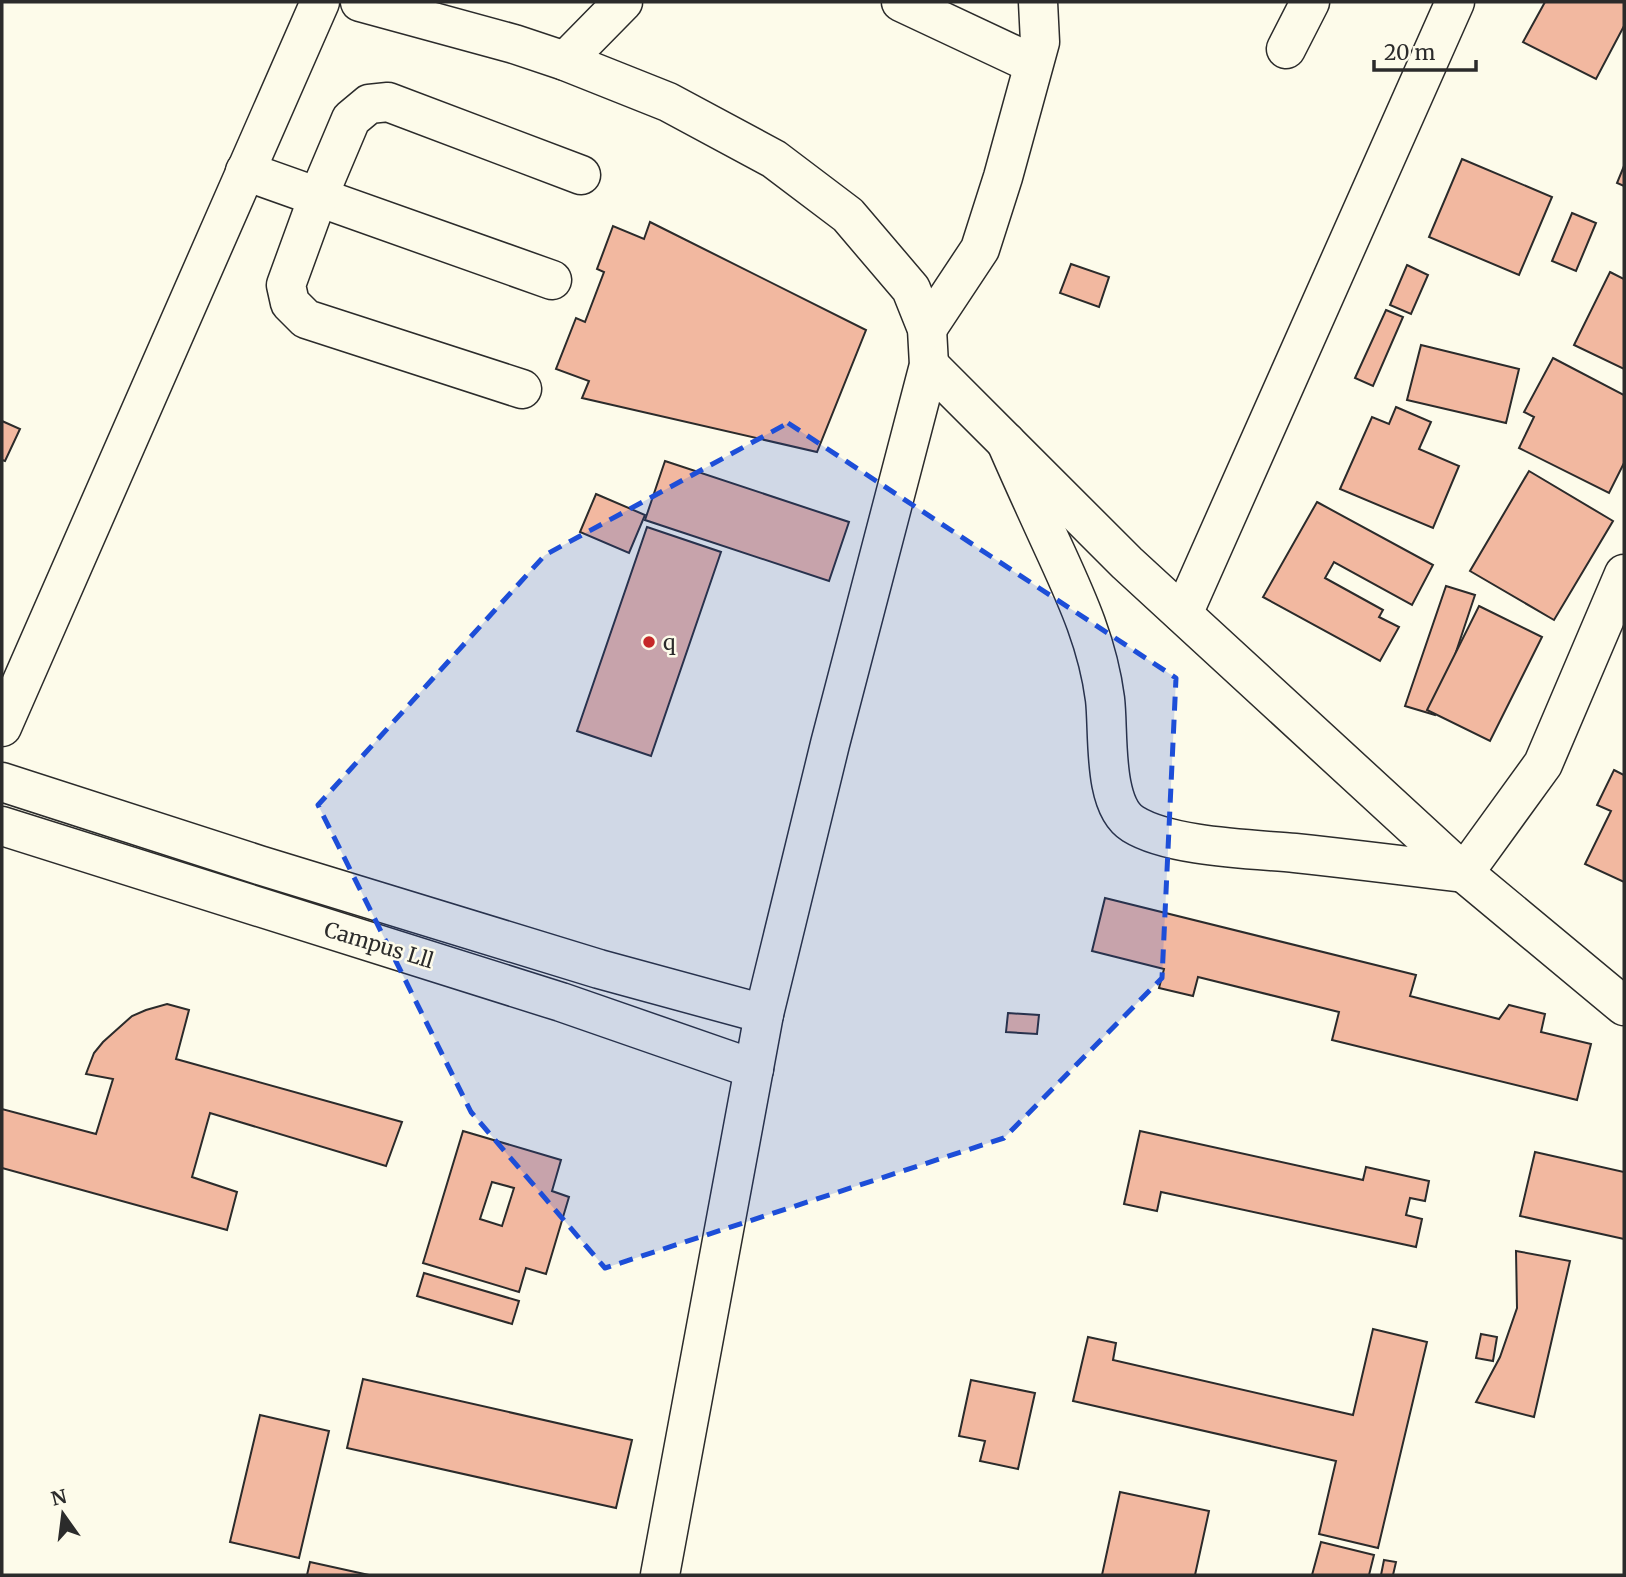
<svg xmlns="http://www.w3.org/2000/svg" width="1626" height="1577" font-family="Merriweather,serif">
	<rect width="100%" height="100%" fill="#fdfbea"/>
	<g fill="#f2b8a0" stroke="#2b2b2b" stroke-width="2" fill-rule="evenodd">
		<path d="M1545,2H1624V26L1596,79L1523,42Z"/>
		<path d="M1462,159L1552,197L1519,275L1429,237Z"/>
		<path d="M1624,166V186L1617,183Z"/>
		<path d="M1572,213L1596,223L1576,271L1552,261Z"/>
		<path d="M650,222L866,330L817,452L582,398L589,381L556,369L576,318L585,322L604,272L597,269L613,226L644,239Z"/>
		<path d="M1071,264L1109,277L1099,307L1060,293Z"/>
		<path d="M1407,265L1428,275L1411,314L1390,305Z"/>
		<path d="M1610,272L1624,279V369L1574,345Z"/>
		<path d="M1386,310L1403,317L1373,386L1355,378Z"/>
		<path d="M1421,345L1519,369L1506,423L1407,400Z"/>
		<path d="M1553,358L1624,395V463L1609,493L1519,448L1534,417L1524,412Z"/>
		<path d="M1396,407L1431,422L1419,449L1459,466L1433,528L1340,489L1372,417L1389,424Z"/>
		<path d="M2,421L20,429L5,461L2,460Z"/>
		<path d="M665,461L849,522L829,581L645,520Z"/>
		<path d="M1529,471L1613,521L1554,620L1470,571Z"/>
		<path d="M596,494L645,515L629,553L580,532Z"/>
		<path d="M1317,502L1433,565L1412,605L1334,562L1325,578L1383,610L1379,617L1399,627L1380,661L1263,597Z"/>
		<path d="M647,527L721,552L651,756L577,731Z"/>
		<path d="M1446,586L1475,595L1435,715L1405,706Z"/>
		<path d="M1479,606L1542,637L1490,741L1427,710Z"/>
		<path d="M1614,770L1624,775V882L1585,864L1611,811L1597,805Z"/>
		<path d="M1105,898L1416,975L1410,996L1499,1019L1509,1005L1545,1014L1541,1032L1591,1044L1577,1100L1332,1040L1339,1012L1198,977L1193,996L1159,988L1164,969L1092,951Z"/>
		<path d="M167,1004L189,1010L176,1059L402,1122L386,1166L210,1113L192,1177L237,1192L227,1230L2,1168V1109L96,1134L113,1079L86,1074L94,1053L103,1042L132,1016L146,1010Z"/>
		<path d="M1008,1013L1039,1015L1037,1034L1006,1032Z"/>
		<path d="M463,1131L561,1160L552,1191L569,1197L546,1274L526,1268L519,1292L423,1263ZM492,1182L514,1188L502,1226L480,1219Z"/>
		<path d="M1140,1131L1363,1180L1366,1167L1429,1181L1425,1201L1410,1198L1406,1215L1422,1219L1416,1247L1161,1192L1157,1211L1124,1204Z"/>
		<path d="M1535,1152L1624,1172V1239L1520,1216Z"/>
		<path d="M1516,1251L1570,1261L1534,1417L1476,1402L1500,1357L1517,1308Z"/>
		<path d="M424,1273L519,1301L512,1324L417,1296Z"/>
		<path d="M1373,1329L1427,1342L1378,1548L1319,1534L1336,1461L1073,1401L1088,1337L1116,1343L1113,1360L1353,1415Z"/>
		<path d="M1481,1334L1497,1337L1493,1361L1476,1358Z"/>
		<path d="M363,1379L632,1440L616,1508L347,1448Z"/>
		<path d="M971,1380L1035,1393L1018,1469L980,1461L985,1441L959,1436Z"/>
		<path d="M260,1415L329,1431L299,1558L230,1542Z"/>
		<path d="M1120,1492L1209,1511L1195,1575H1102Z"/>
		<path d="M1321,1542L1374,1555L1369,1575H1312Z"/>
		<path d="M1384,1560L1396,1562L1393,1575H1381Z"/>
		<path d="M310,1562L369,1575H307Z"/>
	</g>
	<g fill="none" stroke-linecap="round" stroke-linejoin="round">
		<g stroke="#2b2b2b" stroke-width="41">
			<g id="minor">
				<path d="M360,2L514,44L565,61L668,102L774,159L848,215L911,289L927,329L929,365L830,744L764,1014L660,1575"/>
				<path d="M901,2L1033,64"/>
				<path d="M1286,49L1310,2"/>
				<path d="M565,61L623,2"/>
				<path d="M245,171L552,280"/>
				<path d="M927,329L980,249L1003,177L1040,42L1038,2"/>
				<path d="M929,365L1127,563L1464,873L1624,1006"/>
				<path d="M522,389L306,319L290,303L286,285L318,197L351,119L369,104L388,102L581,175"/>
				<path d="M1006,442C1022,479 1039,516 1056,553C1078,601 1098,645 1105,699C1109,732 1102,805 1133,824C1170,847 1251,849 1295,853C1351,859 1408,866 1464,873L1543,764L1624,574"/>
				<path d="M1183,614L1455,2"/>
				<path d="M2,727L320,2"/>
				<path d="M2,782L259,865L599,969L764,1014"/>
				<path d="M2,826L561,1002L754,1069"/>
			</g>
		</g>
		<use href="#minor" stroke="#fdfbea" stroke-width="38"/>
	</g>
	<path fill="#1d4ed8" fill-opacity="0.2" stroke="#1d4ed8" stroke-width="5" stroke-dasharray="14 9" stroke-linejoin="round" d="M788,423L1176,678L1162,978L1004,1138L605,1268L471,1112L318,805L545,555Z"/>
	<circle fill="#c62828" stroke="#fdfbea" stroke-width="2.5" cx="649" cy="642" r="7"/>
	<g text-anchor="middle" dominant-baseline="central" stroke-width="5" stroke-linejoin="round" paint-order="stroke">
		<g font-size="21" fill="#2b2b2b" stroke="#fdfbea" text-anchor="start">
			<text x="663" y="642">q</text>
		</g>
		<g font-size="21" fill="#2b2b2b" stroke="#fdfbea">
			<text transform="translate(379 945) rotate(17)">Campus Lll</text>
		</g>
	</g>
	<rect width="1626" height="1577" fill="none" stroke="#2b2b2b" stroke-width="7"/>
	<g transform="translate(63 1514) rotate(346)" stroke="#fdfbea" stroke-width="5" paint-order="stroke">
	<path d="M0-5L12 26L0 18L-12 26Z" fill="#2b2b2b"/>
	<text y="-10" font-size="19" font-weight="bold" text-anchor="middle" fill="#2b2b2b">N</text>
	</g>
	<path d="M1374 60v10h102v-10" fill="none" stroke="#2b2b2b" stroke-width="3.5"/>
	<text x="1384" y="60" font-size="21" fill="#2b2b2b" stroke="#fdfbea" stroke-width="5" paint-order="stroke">20 m</text>
</svg>
